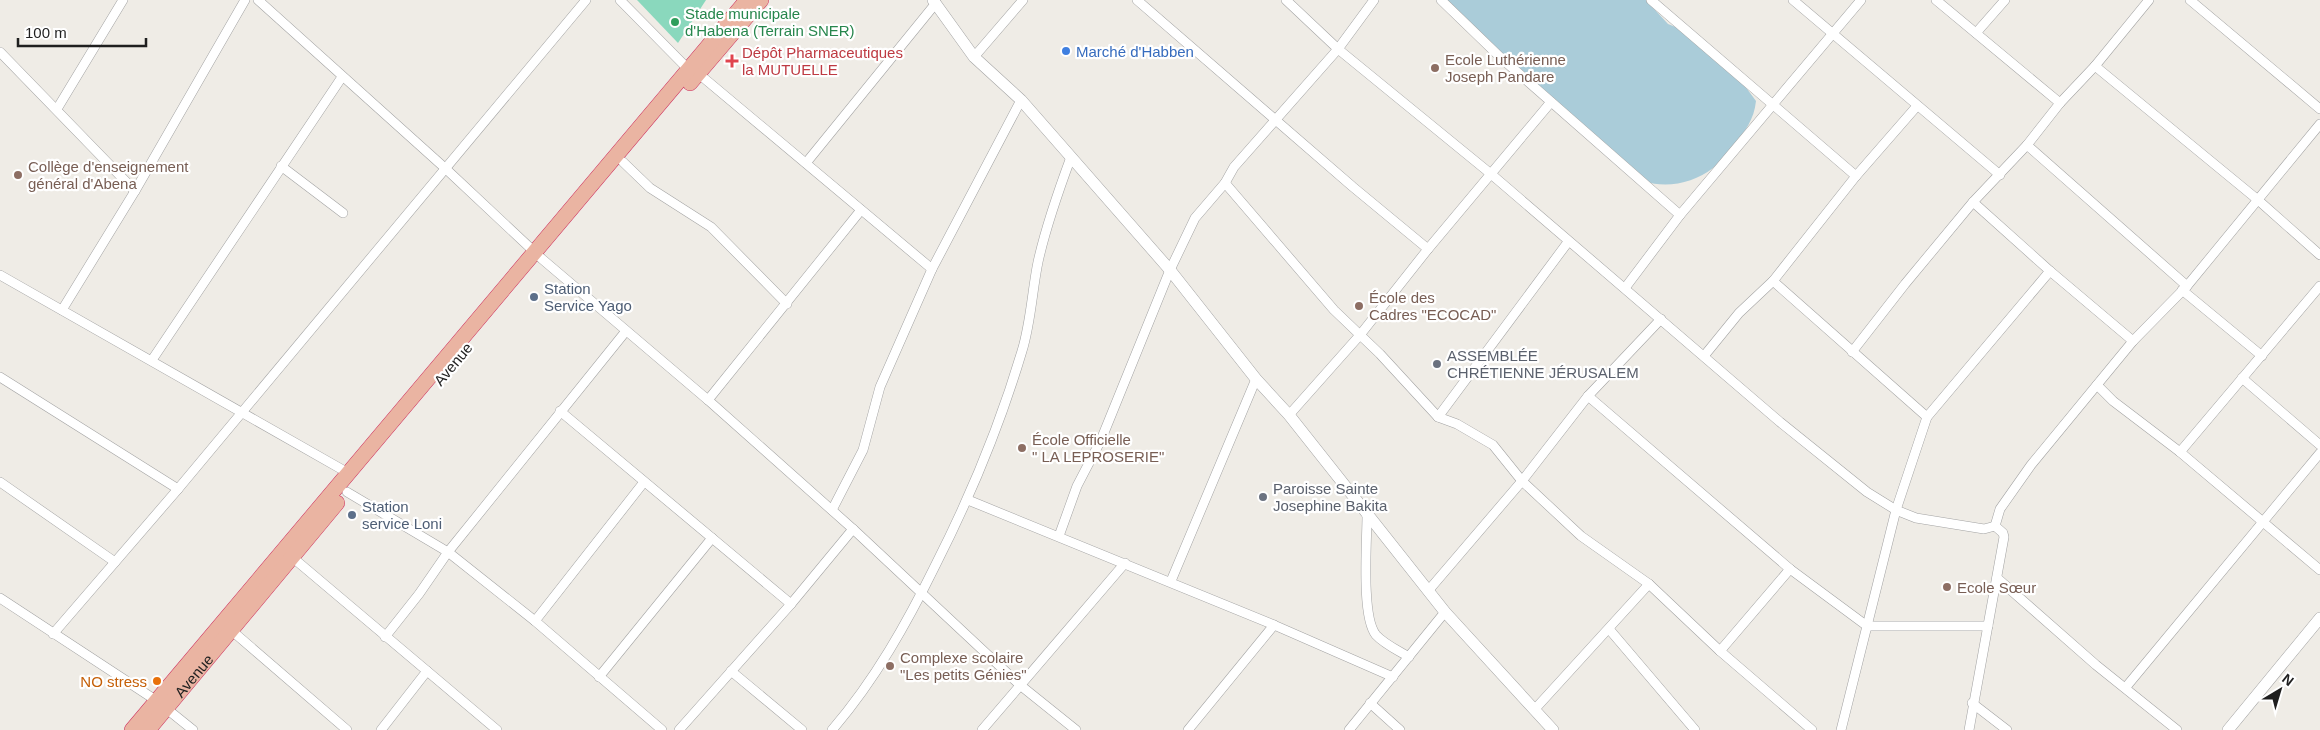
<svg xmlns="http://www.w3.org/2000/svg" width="2320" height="730" font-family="Arial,sans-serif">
	<rect width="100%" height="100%" fill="#efece6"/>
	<path fill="#8ad8bd" d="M637,0H706L678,43Z"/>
	<path fill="#aaccd9" d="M1446,0H1646L1668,24L1678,28L1736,74L1756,101C1754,120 1745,131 1734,145C1727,153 1721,162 1713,168C1694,183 1666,189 1644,181L1514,67Z"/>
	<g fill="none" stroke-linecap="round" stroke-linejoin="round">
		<g stroke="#a3a3a3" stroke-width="10">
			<g id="minor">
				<path d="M258,0L446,169L542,259L708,400L853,529L1020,685L1076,730"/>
				<path d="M620,0L689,70"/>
				<path d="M1137,0L1353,187L1428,249"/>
				<path d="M1286,0L1338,49L1491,174L1780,422L1867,492L1896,510L1916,518L1984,529L1995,526"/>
				<path d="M1441,0L1500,57L1680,215"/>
				<path d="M1651,0L1856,176"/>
				<path d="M1793,0L2000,175"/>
				<path d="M1936,0L2060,103"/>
				<path d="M2190,0L2320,109"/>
				<path d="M1976,33L2005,0"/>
				<path d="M0,52L135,191"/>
				<path d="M974,57L1023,0"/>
				<path d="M2095,66L2258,200L2320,255"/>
				<path d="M699,74L932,269"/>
				<path d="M57,109L123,0"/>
				<path d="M2027,145L2187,286"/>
				<path d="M623,162L650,188L711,227L787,304"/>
				<path d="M806,163L936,3"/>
				<path d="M281,166L343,213"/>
				<path d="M1225,183L1334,310L1380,354L1438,417L1457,424L1493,445L1522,481L1581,536L1649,584L1720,651L1812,730"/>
				<path d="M1973,202L2050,271L2133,341"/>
				<path d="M0,275L350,474"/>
				<path d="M1773,281L1927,417"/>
				<path d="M1625,288L1680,215L1861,0"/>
				<path d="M2182,290L2262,356"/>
				<path d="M62,310L135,191L245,0"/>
				<path d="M1852,352L1905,284L1973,202L2027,145L2060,103L2095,66L2149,0"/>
				<path d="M1704,356L1739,313L1773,281L1856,176L1917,106"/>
				<path d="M152,360L342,77"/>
				<path d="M0,377L178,489"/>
				<path d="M2242,378L2320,445"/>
				<path d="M2097,385L2113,401L2180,452L2320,570"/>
				<path d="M1588,396L1790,569L1867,626H1988"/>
				<path d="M708,400L861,210"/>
				<path d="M560,411L791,604"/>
				<path d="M1289,415L1360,335L1428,249L1551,102"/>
				<path d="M1438,417L1568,242"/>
				<path d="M2180,452L2320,286"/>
				<path d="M0,482L115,562"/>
				<path d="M347,492L448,552L535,621L662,730"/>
				<path d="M968,500L1274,625L1188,730"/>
				<path d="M832,510L863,450L880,387L932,269L1021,100"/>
				<path d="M1367,516C1367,541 1361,617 1376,635C1384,644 1399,651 1409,657"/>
				<path d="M1995,526L2000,509L2031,465L2133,341L2187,286L2320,124"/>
				<path d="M1059,536L1077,486L1101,440L1170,270L1195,218L1225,183L1234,167L1338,49L1374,0"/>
				<path d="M292,557L497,730"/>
				<path d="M1997,578L2096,665L2177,730"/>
				<path d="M1171,581L1256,379"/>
				<path d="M1428,591L1522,481L1588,396L1661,319"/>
				<path d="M0,598L157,701L193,730"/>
				<path d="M535,621L644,482"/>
				<path d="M1274,625L1393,677"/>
				<path d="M1609,629L1695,730"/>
				<path d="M231,630L347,730"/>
				<path d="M53,634L178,489L586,0"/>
				<path d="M385,637L419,594L448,552L626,331"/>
				<path d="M1720,651L1790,569"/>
				<path d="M731,671L802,730"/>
				<path d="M599,677L712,538"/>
				<path d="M2126,687L2320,453"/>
				<path d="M1370,703L1400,730"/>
				<path d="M1972,703L2007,730"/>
				<path d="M1535,709L1649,584"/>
				<path d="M381,730L427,671"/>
				<path d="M679,730L791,604L853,529"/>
				<path d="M832,730C875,680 907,623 936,564C971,495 1000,425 1022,351C1031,322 1032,291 1038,262C1046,226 1058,192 1071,157"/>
				<path d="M982,730L1125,563"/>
				<path d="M1349,730L1445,612"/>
				<path d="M1841,730L1896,510L1927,417L2050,271"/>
				<path d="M1969,730L2004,537L2003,533L1995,526"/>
			</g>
		</g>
		<g stroke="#a3a3a3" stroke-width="12">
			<g id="tertiary">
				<path d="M933,0L974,57L1021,100L1170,270L1256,379L1289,415L1445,612L1553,730"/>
				<path d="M2228,730L2320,618"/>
			</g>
		</g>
		<g stroke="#ce3260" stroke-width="16">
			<g id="trunk">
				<path d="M690,83L761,0"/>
				<path d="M132,730L747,0"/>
				<path id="s1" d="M148,730L337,503"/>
			</g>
		</g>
		<use href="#minor" stroke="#fff" stroke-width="9"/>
		<use href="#tertiary" stroke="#fff" stroke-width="11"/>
		<use href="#trunk" stroke="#eab4a2" stroke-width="15"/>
	</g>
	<circle fill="#2e9e5b" stroke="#fff" stroke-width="2" cx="675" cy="22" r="5"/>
	<circle fill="#3f7fe0" stroke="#fff" stroke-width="2" cx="1066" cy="51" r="5"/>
	<path fill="#e0444e" stroke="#fff" stroke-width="2" d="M729.5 53.5h5v5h5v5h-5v5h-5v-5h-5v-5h5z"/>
	<g fill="#8d6e63" stroke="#fff" stroke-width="2">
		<circle cx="1435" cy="68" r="5"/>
		<circle cx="18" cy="175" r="5"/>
		<circle cx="1359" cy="306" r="5"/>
		<circle cx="1022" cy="448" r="5"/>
		<circle cx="1947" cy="587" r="5"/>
		<circle cx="890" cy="666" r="5"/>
	</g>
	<g fill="#5c6f8a" stroke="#fff" stroke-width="2">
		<circle cx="534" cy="297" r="5"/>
		<circle cx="352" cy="515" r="5"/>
	</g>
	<g fill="#6b7280" stroke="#fff" stroke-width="2">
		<circle cx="1437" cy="364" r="5"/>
		<circle cx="1263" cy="497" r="5"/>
	</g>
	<circle fill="#e8710a" stroke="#fff" stroke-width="2" cx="157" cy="681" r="5"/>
	<g text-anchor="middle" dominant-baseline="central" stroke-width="4.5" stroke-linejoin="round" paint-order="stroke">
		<g font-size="15" fill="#27864d" stroke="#fff" text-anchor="start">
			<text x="685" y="13">Stade municipale<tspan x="685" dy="17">d'Habena (Terrain SNER)</tspan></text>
		</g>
		<g font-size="15" fill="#366cbe" stroke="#fff" text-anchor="start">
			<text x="1076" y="51">Marché d'Habben</text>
		</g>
		<g font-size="15" fill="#be3a42" stroke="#fff" text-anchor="start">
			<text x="742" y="52">Dépôt Pharmaceutiques<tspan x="742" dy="17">la MUTUELLE</tspan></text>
		</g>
		<g font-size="15" fill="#785e54" stroke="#fff" text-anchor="start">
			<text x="1445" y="59">Ecole Luthérienne<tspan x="1445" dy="17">Joseph Pandare</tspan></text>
			<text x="28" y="166">Collège d'enseignement<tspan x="28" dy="17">général d'Abena</tspan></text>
			<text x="1369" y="297">École des<tspan x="1369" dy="17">Cadres "ECOCAD"</tspan></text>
			<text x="1032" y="439">École Officielle<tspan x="1032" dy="17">" LA LEPROSERIE"</tspan></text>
			<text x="1957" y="587">Ecole Sœur</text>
			<text x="900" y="657">Complexe scolaire<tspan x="900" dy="17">"Les petits Génies"</tspan></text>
		</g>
		<g font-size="15" fill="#4e5e75" stroke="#fff" text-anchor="start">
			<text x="544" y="288">Station<tspan x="544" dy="17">Service Yago</tspan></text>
			<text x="362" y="506">Station<tspan x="362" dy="17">service Loni</tspan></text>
		</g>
		<g font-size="15" fill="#5b616d" stroke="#fff" text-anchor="start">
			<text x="1447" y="355">ASSEMBLÉE<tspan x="1447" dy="17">CHRÉTIENNE JÉRUSALEM</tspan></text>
			<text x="1273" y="488">Paroisse Sainte<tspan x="1273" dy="17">Josephine Bakita</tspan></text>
		</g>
		<g font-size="15" fill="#1f1f1f" stroke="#fff">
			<text transform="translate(453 364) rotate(-50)">Avenue</text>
			<text stroke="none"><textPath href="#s1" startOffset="71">Avenue</textPath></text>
		</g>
		<g font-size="15" fill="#c56008" stroke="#fff" text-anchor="end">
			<text x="147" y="681">NO stress</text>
		</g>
	</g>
	<g transform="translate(2280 690) rotate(38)" stroke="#ffffff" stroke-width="4" paint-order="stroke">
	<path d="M0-4L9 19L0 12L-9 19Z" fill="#1f1f1f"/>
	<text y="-8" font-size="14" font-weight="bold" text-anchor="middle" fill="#1f1f1f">N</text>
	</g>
	<path d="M18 38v8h128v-8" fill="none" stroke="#1f1f1f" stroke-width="2.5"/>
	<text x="25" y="38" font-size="15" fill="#1f1f1f" stroke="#ffffff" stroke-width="4" paint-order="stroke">100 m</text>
</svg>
